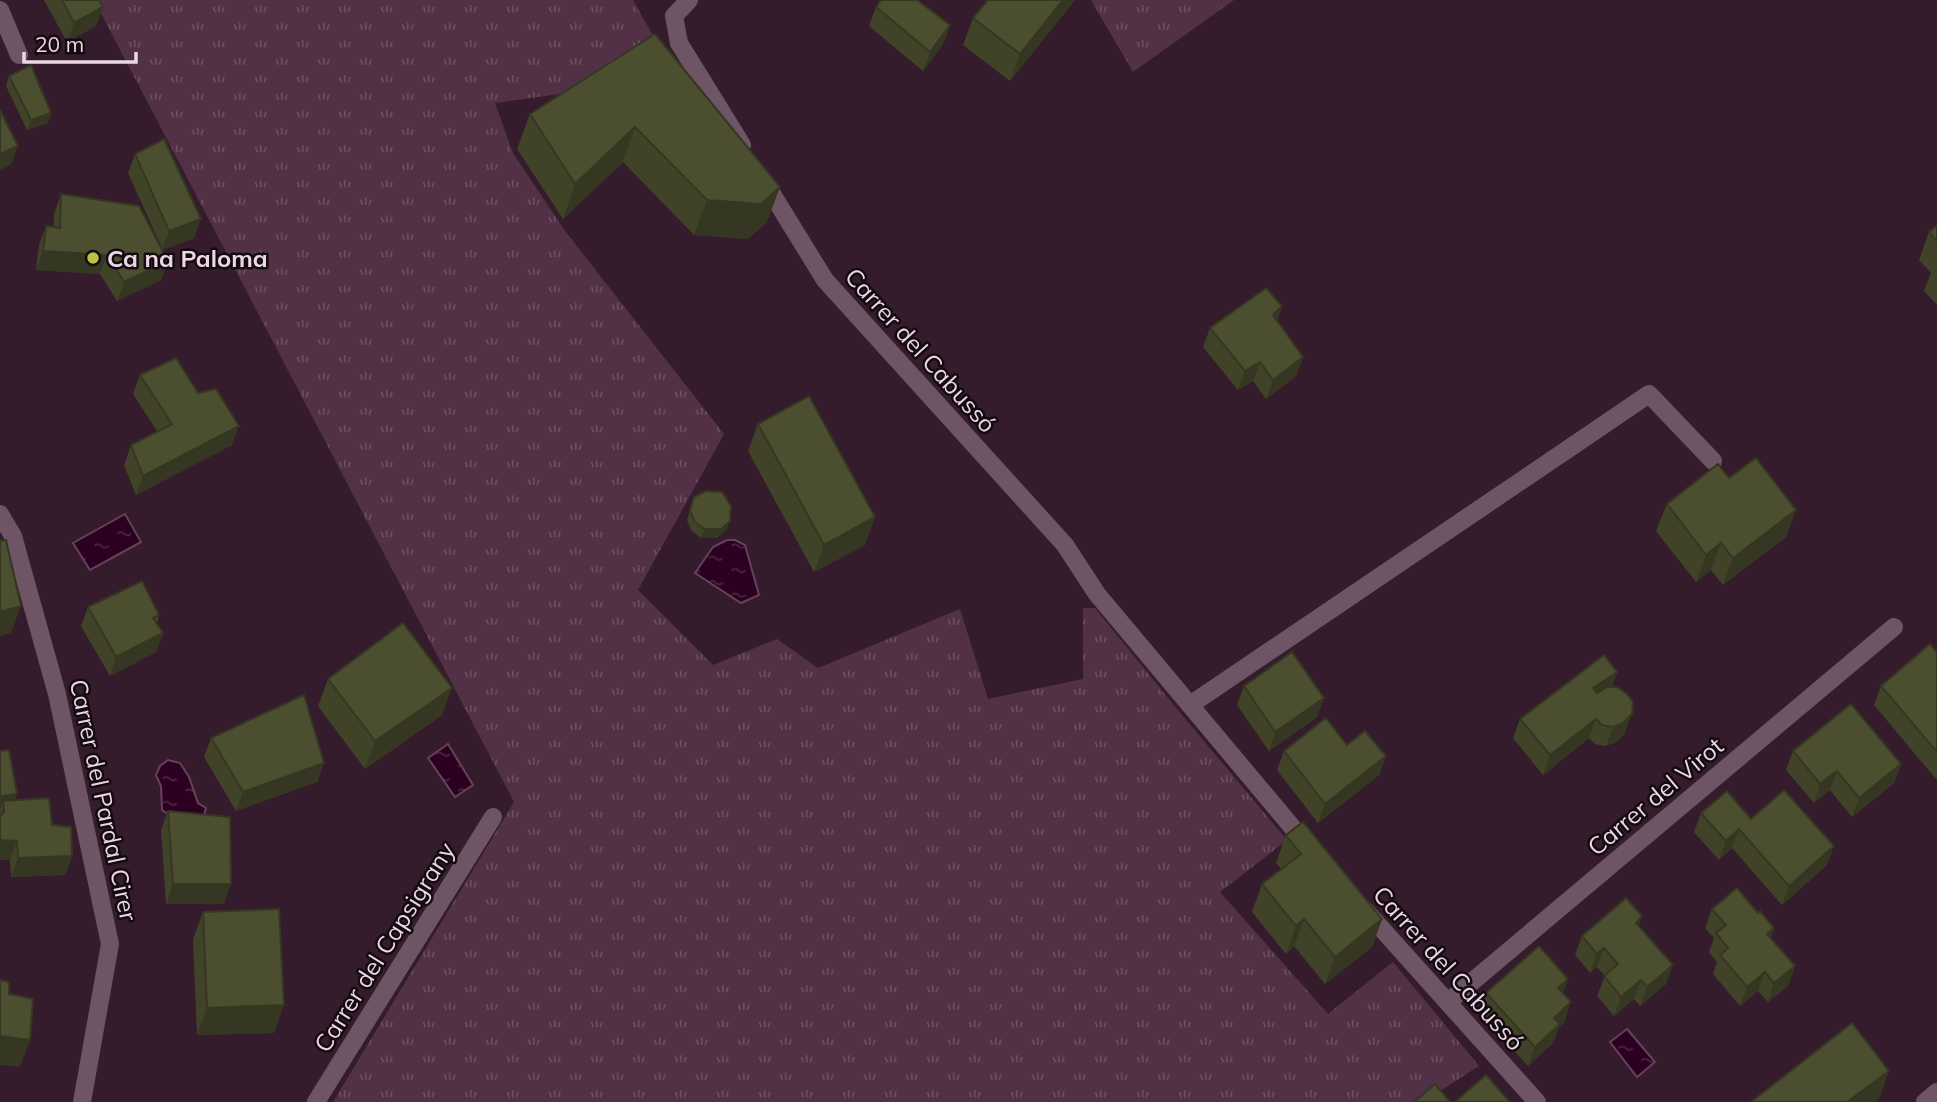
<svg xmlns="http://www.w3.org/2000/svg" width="1937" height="1102" font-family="Mulish,sans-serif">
	<defs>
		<pattern id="grass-tufts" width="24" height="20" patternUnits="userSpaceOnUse" patternTransform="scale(1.75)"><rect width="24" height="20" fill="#523147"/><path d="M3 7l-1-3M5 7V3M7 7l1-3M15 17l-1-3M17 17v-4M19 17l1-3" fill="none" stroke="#6b4e61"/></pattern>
		<pattern id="water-ripples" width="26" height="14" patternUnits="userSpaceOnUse" patternTransform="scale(1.75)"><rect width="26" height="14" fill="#2c0021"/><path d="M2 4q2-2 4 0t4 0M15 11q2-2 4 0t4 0" fill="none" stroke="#4b2541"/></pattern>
	</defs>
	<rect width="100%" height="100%" fill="#341c2c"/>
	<g fill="url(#grass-tufts)">
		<path d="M94,0H633L656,41L566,93L495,103L513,153L565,231L724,434L638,590L713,665L777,639L818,668L960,609L988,699L1083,679V608H1095L1177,709L1287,840L1220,892L1328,1014L1393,962L1479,1066L1423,1102H333L514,802Z"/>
		<path d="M1091,0H1234L1133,72Z"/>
	</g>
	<g fill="url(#water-ripples)" stroke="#65415b" stroke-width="2">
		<path d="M125,514L141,542L90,570L73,543Z"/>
		<path d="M727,540H735L745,545L759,595L741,603L695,573L713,547Z"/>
		<path d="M448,744L473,785L455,797L428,758Z"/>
		<path d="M168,760L180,763L189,777L198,803L206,808L204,815L174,818L162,810L161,786L156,775L160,766Z"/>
		<path d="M1627,1029L1655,1062L1637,1077L1610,1042Z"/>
	</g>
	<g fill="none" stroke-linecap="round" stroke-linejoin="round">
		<g stroke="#6d5565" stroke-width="18">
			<path d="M0,10L19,55"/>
			<path d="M679,43L674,16L689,0"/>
			<path d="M1574,445L1649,394L1713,461"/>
		</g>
		<g stroke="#6d5565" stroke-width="18">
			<path d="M679,43L742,145"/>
			<path d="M764,181L825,280L1065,545L1097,594L1308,846"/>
			<path d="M0,514L13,536L57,694L110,944L82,1102"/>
			<path d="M1190,705L1574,445"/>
			<path d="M1364,909L1537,1102"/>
			<path d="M1448,1002L1894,627"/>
			<path d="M316,1102L493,817"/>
			<path d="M1925,1102L1937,1092"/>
		</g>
	</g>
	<g fill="#414329">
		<path d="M44,0H99L103,7L96,26L67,42Z"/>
		<path d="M988,0H1075L1010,81L963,45L973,18Z"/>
		<path d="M876,7L950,25L943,44L923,71L869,26Z"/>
		<path d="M655,34L767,222L748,239L694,235L623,162L563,219L517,149L530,114Z"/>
		<path d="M9,76L48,123L27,130L6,86Z"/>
		<path d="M135,154L194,238L162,250L168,261L161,280L117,301L100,274L36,270L39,245L46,226L54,227V214L61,194L162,248L128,173Z"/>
		<path d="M1937,226V305L1924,291L1931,273L1919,260L1929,232Z"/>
		<path d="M1282,306L1277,321L1303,357L1296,376L1266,399L1253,381L1238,390L1203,347L1210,328Z"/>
		<path d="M140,375L198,393L232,445L136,495L124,465L131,445L157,431L133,394Z"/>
		<path d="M758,424L875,517L865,545L814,572L748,451Z"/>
		<path d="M1729,478L1796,510L1786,537L1723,585L1711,570L1696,582L1656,531L1667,504Z"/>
		<path d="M694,497L730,521L726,530L717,538H701L691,530L687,520Z"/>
		<path d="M88,607L159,615L157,623L163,633L156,652L110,676L81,626Z"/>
		<path d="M1937,652V778L1936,779L1874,705L1881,686Z"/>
		<path d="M1617,672L1612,687L1625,733L1616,742L1606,746L1595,744L1589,738L1543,775L1513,738L1520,719Z"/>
		<path d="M328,679L442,715L365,769L318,706Z"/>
		<path d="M1244,686L1324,698L1317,717L1269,751L1237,705Z"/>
		<path d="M211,738L324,763L317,782L236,811L204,757Z"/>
		<path d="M1347,745L1386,756L1379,775L1318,823L1277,770L1284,751Z"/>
		<path d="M0,751L15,800L52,825L72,856L65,875L11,877L10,860H0V809L1,806Z"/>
		<path d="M1793,751L1901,764L1894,783L1852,817L1830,790L1814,803L1786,770Z"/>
		<path d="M168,811L224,904H166L161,830Z"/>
		<path d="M1701,813L1751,819L1827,865L1782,905L1732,848L1719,860L1694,832Z"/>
		<path d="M1286,835L1382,919L1372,947L1325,984L1294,946L1286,954L1252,912L1262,884L1281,869L1276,863Z"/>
		<path d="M1712,909L1774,928L1771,938L1795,966L1788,986L1768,1002L1758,991L1740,1006L1713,974L1717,962L1709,952L1714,938L1705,928Z"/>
		<path d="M203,912L274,1033L197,1035L193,939Z"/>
		<path d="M1639,926L1666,984L1640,1006L1634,999L1614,1016L1597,996L1605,976L1597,967L1590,973L1575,955L1582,936Z"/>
		<path d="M1568,979L1563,993L1565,1021L1559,1027L1553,1043L1528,1066L1479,1012L1486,993Z"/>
	</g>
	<g fill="#353722">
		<path d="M1063,0H1075L1010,81L1020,54Z"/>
		<path d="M103,7L96,26L67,42L74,23Z"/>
		<path d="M950,25L943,44L923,71L930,52Z"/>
		<path d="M51,113L48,123L27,130L31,120Z"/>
		<path d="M635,127L623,162L563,219L575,184Z"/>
		<path d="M18,146L11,165L0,170V154Z"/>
		<path d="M780,187L767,222L748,239L694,235L707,200Z"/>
		<path d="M201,219L194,238L162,250L169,231Z"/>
		<path d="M43,251L107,255L100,274L36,270Z"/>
		<path d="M168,261L161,280L117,301L124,282Z"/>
		<path d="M1282,306L1275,326L1273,315Z"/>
		<path d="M1303,357L1296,376L1266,399L1273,380Z"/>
		<path d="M1260,362L1253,381L1238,390L1245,371Z"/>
		<path d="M239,426L232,445L136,495L143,476Z"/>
		<path d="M1796,510L1786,537L1723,585L1733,558Z"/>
		<path d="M875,517L865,545L814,572L824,545Z"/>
		<path d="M730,521L726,530L717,538H701L704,529Z"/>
		<path d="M1721,543L1711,570L1696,582L1706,555Z"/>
		<path d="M21,606L11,633L0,636V612Z"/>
		<path d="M163,633L156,652L110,676L116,657Z"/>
		<path d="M1617,672L1611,691L1587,708L1593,688Z"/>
		<path d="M452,688L442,715L365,769L375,741Z"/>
		<path d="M1324,698L1317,717L1269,751L1275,732Z"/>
		<path d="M1632,714L1625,733L1616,742L1606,746L1613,727Z"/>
		<path d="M1596,719L1589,738L1543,775L1550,755Z"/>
		<path d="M1386,756L1379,775L1318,823L1325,804Z"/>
		<path d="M324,763L317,782L236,811L243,792Z"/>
		<path d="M1901,764L1894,783L1852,817L1859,798Z"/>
		<path d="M1837,771L1830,790L1814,803L1820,784Z"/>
		<path d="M17,794L14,804L3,801L1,806H0V796Z"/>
		<path d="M1739,829L1732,848L1719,860L1726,841Z"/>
		<path d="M0,840L17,841L10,860H0Z"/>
		<path d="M1834,846L1827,865L1782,905L1789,886Z"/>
		<path d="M72,856L65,875L11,877L18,858Z"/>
		<path d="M173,884H231L224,904H166Z"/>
		<path d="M1642,916L1635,935L1636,923Z"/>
		<path d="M1304,919L1294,946L1286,954L1296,926Z"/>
		<path d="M1382,919L1372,947L1325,984L1335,957Z"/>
		<path d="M1774,928L1768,947L1767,934Z"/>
		<path d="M1604,948L1597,967L1590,973L1597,954Z"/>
		<path d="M1673,965L1666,984L1640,1006L1647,987Z"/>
		<path d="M1795,966L1788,986L1768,1002L1774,983Z"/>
		<path d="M1765,972L1758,991L1740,1006L1747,987Z"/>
		<path d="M1568,979L1561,998L1558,988Z"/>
		<path d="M1641,980L1634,999L1614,1016L1621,997Z"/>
		<path d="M1571,1002L1565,1021L1559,1027L1553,1043L1528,1066L1535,1047L1554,1018Z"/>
		<path d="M284,1005L274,1033L197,1035L207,1008Z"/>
		<path d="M0,1036L30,1040L20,1067L0,1065Z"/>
		<path d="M1889,1071L1879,1099L1875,1102H1847Z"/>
	</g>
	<g fill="#4c4e30" stroke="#353722" stroke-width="2">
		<path d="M62,0H99L103,7L74,23Z"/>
		<path d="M881,0H917L950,25L930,52L876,7Z"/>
		<path d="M988,0H1063L1020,54L973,18Z"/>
		<path d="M655,34L780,187L761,204L707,200L635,127L575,184L530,114Z"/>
		<path d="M31,65L51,113L31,120L9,76Z"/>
		<path d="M0,110L18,146L0,154Z"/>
		<path d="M164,139L201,219L169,231L135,154Z"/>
		<path d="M61,194L139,206L168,261L124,282L107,255L43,251L46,226L60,228Z"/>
		<path d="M1937,226V241L1929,232Z"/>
		<path d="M1266,288L1282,306L1273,315L1303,357L1273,380L1260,362L1245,371L1210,328Z"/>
		<path d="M176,358L198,393L216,389L239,426L143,476L131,445L172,424L140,375Z"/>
		<path d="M809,396L875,517L824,545L758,424Z"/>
		<path d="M1756,458L1796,510L1733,558L1721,543L1706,555L1667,504L1718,464L1729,478Z"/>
		<path d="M706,491L722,492L731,506L730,521L721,529H704L694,521L690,510L694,497Z"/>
		<path d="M6,540L21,606L0,612V541Z"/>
		<path d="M142,581L159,615L153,618L163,633L116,657L88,607Z"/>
		<path d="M403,623L452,688L375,741L328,679Z"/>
		<path d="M1930,644L1937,652V752L1881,686Z"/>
		<path d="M1292,652L1324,698L1275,732L1244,686Z"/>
		<path d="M1604,655L1617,672L1593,688L1597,693L1607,687H1617L1627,694L1633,702L1632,714L1623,723L1613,727L1602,725L1596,719L1550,755L1520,719Z"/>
		<path d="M304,695L324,763L243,792L211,738Z"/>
		<path d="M1851,704L1901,764L1859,798L1837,771L1820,784L1793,751Z"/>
		<path d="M1326,718L1347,745L1365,731L1386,756L1325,804L1284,751Z"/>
		<path d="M9,750L17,794L0,796V751Z"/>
		<path d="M1784,790L1834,846L1789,886L1739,829L1726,841L1701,813L1727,791L1751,819Z"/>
		<path d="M49,798L52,825L71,827L72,856L18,858L17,841L0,840V816L4,812L3,801Z"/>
		<path d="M168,811L230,817L231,884H173Z"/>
		<path d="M1303,822L1382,919L1335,957L1304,919L1296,926L1262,884L1301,854L1286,835Z"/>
		<path d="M1737,888L1758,913L1760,911L1774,928L1767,934L1795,966L1774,983L1765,972L1747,987L1720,955L1728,948L1716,933L1726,925L1712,909Z"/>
		<path d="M1626,898L1642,916L1636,923L1673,965L1647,987L1641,980L1621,997L1604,976L1618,964L1604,948L1597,954L1582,936Z"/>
		<path d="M279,909L284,1005L207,1008L203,912Z"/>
		<path d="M1539,946L1568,979L1558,988L1571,1002L1554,1018L1560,1024L1535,1047L1486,993Z"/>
		<path d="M0,980L9,982V994L33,999L30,1040L0,1036Z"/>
		<path d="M1852,1023L1889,1071L1847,1102H1751Z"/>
		<path d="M1486,1075L1510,1102H1455Z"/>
		<path d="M1435,1084L1450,1102H1414Z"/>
	</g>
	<circle fill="#bbc045" stroke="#150a11" stroke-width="2.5" cx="93" cy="258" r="7"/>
	<g text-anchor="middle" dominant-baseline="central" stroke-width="5" stroke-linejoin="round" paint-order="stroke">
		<g font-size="24" font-weight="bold" fill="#ead9e3" stroke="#150a11" text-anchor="start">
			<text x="107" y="258">Ca na Paloma</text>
		</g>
		<g font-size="24" fill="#ead9e3" stroke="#150a11">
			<text transform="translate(921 350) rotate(48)">Carrer del Cabussó</text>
			<text transform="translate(1655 796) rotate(-40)">Carrer del Virot</text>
			<text transform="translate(104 800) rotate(78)">Carrer del Pardal Cirer</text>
			<text transform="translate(384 947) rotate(-58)">Carrer del Capsigrany</text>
			<text transform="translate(1449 968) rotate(48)">Carrer del Cabussó</text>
		</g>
	</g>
	<path d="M24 52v10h112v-10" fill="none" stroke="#ead9e3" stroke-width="3.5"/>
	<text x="35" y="52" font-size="21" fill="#ead9e3" stroke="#150a11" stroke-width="5" paint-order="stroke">20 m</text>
</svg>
